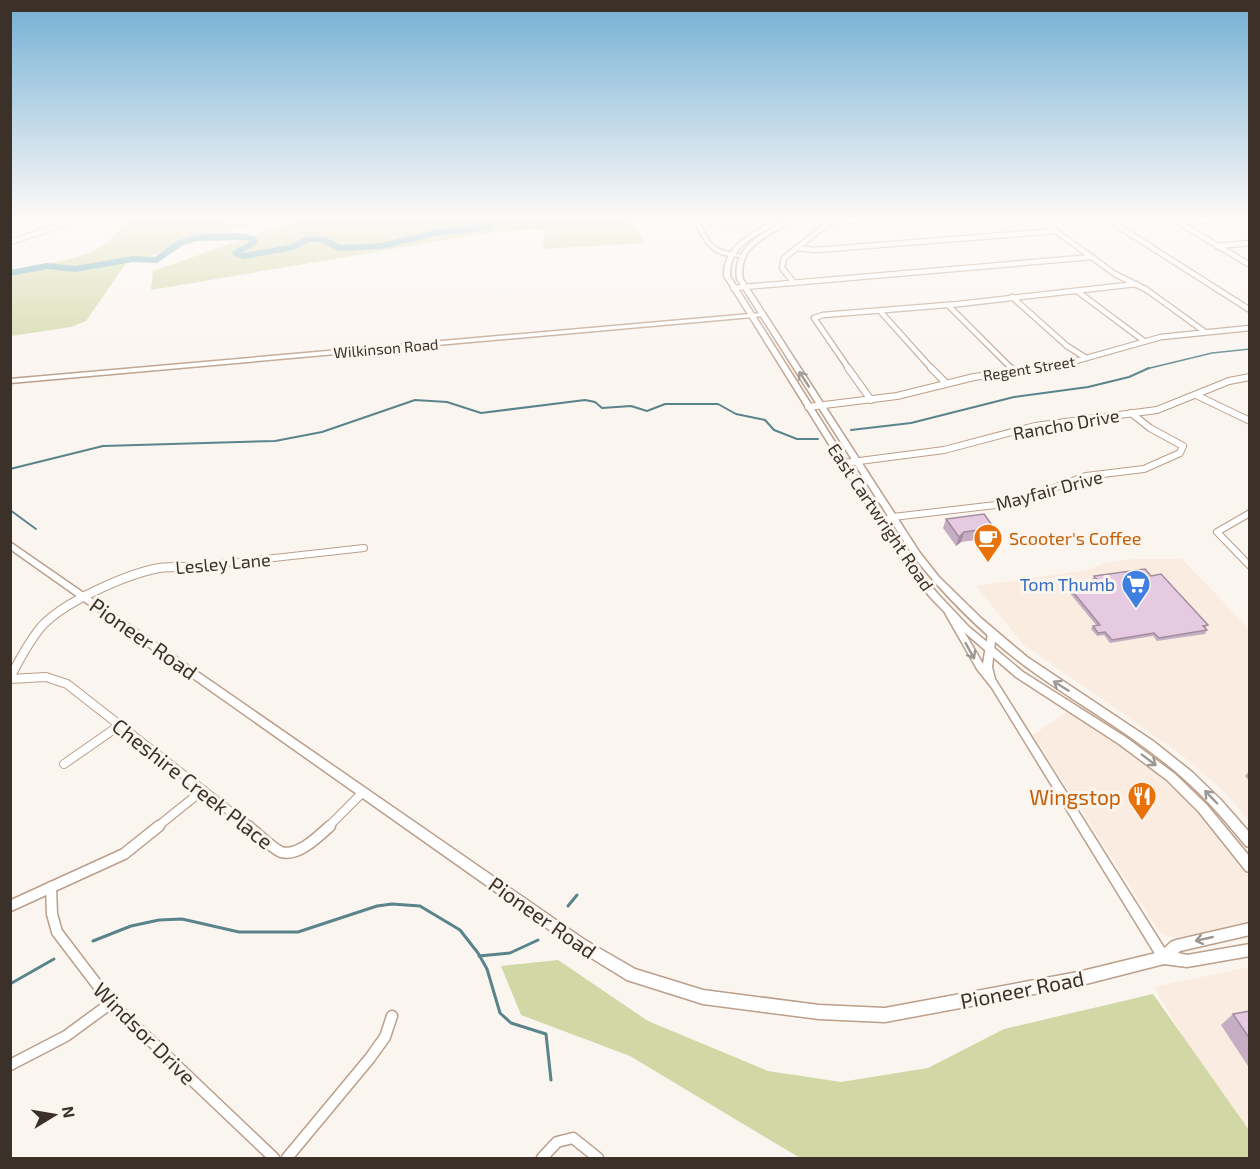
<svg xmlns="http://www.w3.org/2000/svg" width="1260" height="1169" font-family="'Exo 2',sans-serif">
	<rect width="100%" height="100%" fill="#fbf5f0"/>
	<g fill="#fbece1">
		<path d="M703,219H772L746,236L707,226Z"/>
		<path d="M1133,559H1182L1249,629V821L1225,792L1175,750L1024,645L976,586L1088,570L1104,563Z"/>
		<path d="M1068,711L1140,758L1200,813L1249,877V922L1176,938L1166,936L1159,931L1033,735Z"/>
		<path d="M1249,967V1149L1154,987Z"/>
	</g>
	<g fill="#d1d8a6">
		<path d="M126,219H198L253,224L126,263L86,321L71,327L11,336V271C44,261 81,264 109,241C116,235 121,226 126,219Z"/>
		<path d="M302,219H629L645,243L543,249L545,231L537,229L493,232L151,290L153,271Z"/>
		<path d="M558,960L648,1021L768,1071L841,1082L928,1068L1004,1029L1153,994L1249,1130V1158H800L630,1056L521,1015L501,966Z"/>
	</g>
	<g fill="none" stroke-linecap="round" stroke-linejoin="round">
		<path stroke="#59848b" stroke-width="1.5" d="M1146,369L1212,353L1250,349"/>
		<g stroke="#59848b" stroke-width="2">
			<path d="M851,430L911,423L1014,397L1088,387L1129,377L1149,368"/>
			<path d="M10,469L103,446L275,441L322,432L415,400L447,402L481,413L585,400L595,402L602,408L631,406L647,411L665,404H718L736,414L765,420L774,430L797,439H818"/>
			<path d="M10,510L36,529"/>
		</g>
		<g stroke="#59848b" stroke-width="3">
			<path d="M568,906L577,895"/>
			<path d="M93,941L131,926L159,920L182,919L239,932H298L377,906L392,904L420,906L460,930L478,953L487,969L500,1013L511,1023L546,1034L551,1080"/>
			<path d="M479,956L510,953L538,940"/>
			<path d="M10,984L54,959"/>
		</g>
		<path fill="#66a8b5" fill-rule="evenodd" d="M488,219H496L493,227L475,232L441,235L381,249L339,251L320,242H309L293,250L244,259L234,256L232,252L249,242L248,240L195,241L183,245L157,263L133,262L75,272L47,269L10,276V270L47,263L75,266L133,256L155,257L177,241L194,235L236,233L255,236L258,243L242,253H244L290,245L307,236L325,237L341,245L381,243L441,229L486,223Z"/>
		<g stroke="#bb9f8a" stroke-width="7">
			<g id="minor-far3">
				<path d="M806,219L830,222L871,219"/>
				<path d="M1039,219L1115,274L1147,290L1205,332"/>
				<path d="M1107,219L1250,310"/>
				<path d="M1173,219L1250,265"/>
				<path d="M1179,222L1220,219"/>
				<path d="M10,242L80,219"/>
				<path d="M1217,246L1250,243"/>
				<path d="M796,248L816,250L1056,231"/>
				<path d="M794,283L782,268L784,258L830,222"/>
				<path d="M733,288L1092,257"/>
				<path d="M1077,291L1144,341"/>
				<path d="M1012,297L1067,346L1086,358"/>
				<path d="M948,305L1012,369"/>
				<path d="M880,311L932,369"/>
				<path d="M849,369L814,318L823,315L959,304L1136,284"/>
				<path d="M1031,369L1058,366L1161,337L1250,328"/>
			</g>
		</g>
		<g stroke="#bb9f8a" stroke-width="8">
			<g id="minor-far2">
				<path d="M848,368L871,400"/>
				<path d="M931,368L946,383"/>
				<path d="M1011,368L1013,370"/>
				<path d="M1196,395L1250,421"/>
				<path d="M808,407L897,396L974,377L1043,368"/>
				<path d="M844,463L944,450L1035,426L1157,410L1229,381L1250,377"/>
				<path d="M1250,513L1217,532L1250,566"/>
				<path d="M882,521L893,517L1013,503L1086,476L1144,469L1180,453L1183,446L1150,428L1131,413"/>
				<path d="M193,567L364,548"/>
			</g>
		</g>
		<g stroke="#bb9f8a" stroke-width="10">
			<g id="minor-far1">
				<path d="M10,678C19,660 28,643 41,627C63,602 127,574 159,568C176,566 193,568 210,566"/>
				<path d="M10,679L46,677L67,684L250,827"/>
				<path d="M64,764L120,725"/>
				<path d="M157,827L203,790"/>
				<path d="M328,827L363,792"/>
			</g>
		</g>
		<g stroke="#bb9f8a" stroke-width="13">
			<g id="minor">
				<path d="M248,826C256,832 273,849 281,852C298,857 319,836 330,826"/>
				<path d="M51,887L52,914L57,932L111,1003L274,1158"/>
				<path d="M10,906L124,854L159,826"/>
				<path d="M10,1065L66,1036L111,1003"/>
				<path d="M287,1158L370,1058L385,1037L392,1016"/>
				<path d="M542,1158L557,1142L573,1138L598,1158"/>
			</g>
		</g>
		<g stroke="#bb9f8a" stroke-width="3">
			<g id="tertiary">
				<path d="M693,219H697C713,247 710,249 743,255V257C710,257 706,245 693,219Z"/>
				<path d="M762,313L764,314V316L10,383V379Z"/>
				<path d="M949,610L952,611L983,664L988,633L989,631H995L996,633L992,667L995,679L1168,954L1170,958L1168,962L1164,964L1160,962L992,688L977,669L945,613Z"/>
			</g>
		</g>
		<g stroke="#bb9f8a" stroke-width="3">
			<g id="secondary">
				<path d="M776,219H782C760,237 729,242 730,276L907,556L937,593L969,627L1023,672L1127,738L1175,774L1207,805L1250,857V872L1246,871L1199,812L1167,780L1119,744L1016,677L963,631L930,597L901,560L724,276C723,244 753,234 776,219Z"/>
				<path d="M787,219H793C771,237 737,244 743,279L920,553L939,577L982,619L1027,657L1153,741L1192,772L1221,800L1250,833V847L1246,846C1226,822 1207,799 1184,779C1134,734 1074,703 1021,663C982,633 944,595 914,557L737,279C732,246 764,234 787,219Z"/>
				<path d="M10,542L585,940L635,969L703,990L819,1005L885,1008L1078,972L1160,952L1171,942L1176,940L1250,923V935L1180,951L1178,953L1187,955L1250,944V956L1187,967L1164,964L1078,986L885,1022L819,1019L703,1004L627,980L575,948L10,549Z"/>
			</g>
		</g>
		<use href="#minor-far3" stroke="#fff" stroke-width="4.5"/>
		<use href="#minor-far2" stroke="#fff" stroke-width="6"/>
		<use href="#minor-far1" stroke="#fff" stroke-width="8"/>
		<use href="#minor" stroke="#fff" stroke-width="10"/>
		<use href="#tertiary" fill="#fff" fill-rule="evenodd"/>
		<use href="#secondary" fill="#fff" fill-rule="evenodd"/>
	</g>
	<g fill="#c6aec2">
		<path d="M946,519L994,528L991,538L961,542L956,546L943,528Z"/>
		<path d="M1094,576H1151L1208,625L1205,628L1207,630L1205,634L1157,641L1153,636L1110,643L1104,635L1097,636L1091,629L1093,626L1096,625L1068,591L1069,587L1096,583L1092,579Z"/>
		<path d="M1250,770V782L1245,776Z"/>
		<path d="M1250,1011V1069L1221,1025L1233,1014Z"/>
	</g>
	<path fill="#a18d9e" d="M964,532L961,542L956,546L959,537Z"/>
	<g fill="#e6cae2" stroke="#a18d9e" stroke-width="1.5">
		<path d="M984,514L994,528L964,532L959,537L946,519Z"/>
		<path d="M1145,569L1151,576L1161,574L1208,625L1203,626L1207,630L1159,638L1154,633L1112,640L1105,632L1098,633L1093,626L1100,625L1069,587L1100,583L1094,576Z"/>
		<path d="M1250,1011V1039L1233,1014Z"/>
	</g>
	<defs><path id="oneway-shaft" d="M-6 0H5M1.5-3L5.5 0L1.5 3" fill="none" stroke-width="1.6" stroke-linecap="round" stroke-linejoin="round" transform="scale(1.5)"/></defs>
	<g stroke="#9e9894">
		<use href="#oneway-shaft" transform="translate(804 379) rotate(-123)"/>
		<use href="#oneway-shaft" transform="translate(970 651) rotate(61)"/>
		<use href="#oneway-shaft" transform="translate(1061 686) rotate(-148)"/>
		<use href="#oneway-shaft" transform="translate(1149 760) rotate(37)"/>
		<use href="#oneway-shaft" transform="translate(1211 797) rotate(-134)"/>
		<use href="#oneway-shaft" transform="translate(1204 939) rotate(167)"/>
	</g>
	<linearGradient id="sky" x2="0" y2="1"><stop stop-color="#74afd4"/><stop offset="0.57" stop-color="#fdfaf8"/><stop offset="1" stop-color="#fdfaf8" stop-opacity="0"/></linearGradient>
	<rect width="1260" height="382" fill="url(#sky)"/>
	<defs>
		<g id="cafe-pin" transform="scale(1.5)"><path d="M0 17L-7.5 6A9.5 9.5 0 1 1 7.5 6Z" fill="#e8710a" stroke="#fbf5f0"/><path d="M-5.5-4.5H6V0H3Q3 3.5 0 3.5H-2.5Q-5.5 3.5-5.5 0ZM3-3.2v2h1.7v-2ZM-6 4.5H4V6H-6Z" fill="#fff"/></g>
		<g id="supermarket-pin" transform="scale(1.5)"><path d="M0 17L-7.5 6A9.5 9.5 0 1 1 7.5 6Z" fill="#3f7fe0" stroke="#fbf5f0"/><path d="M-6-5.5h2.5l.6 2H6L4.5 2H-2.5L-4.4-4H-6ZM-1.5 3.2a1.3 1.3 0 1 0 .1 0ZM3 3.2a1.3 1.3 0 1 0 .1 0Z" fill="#fff"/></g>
		<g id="restaurant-pin" transform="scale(1.5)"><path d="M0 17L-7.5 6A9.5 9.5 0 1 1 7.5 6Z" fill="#e8710a" stroke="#fbf5f0"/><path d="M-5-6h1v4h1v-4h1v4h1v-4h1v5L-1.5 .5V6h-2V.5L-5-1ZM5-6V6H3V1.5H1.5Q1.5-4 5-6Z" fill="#fff"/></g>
	</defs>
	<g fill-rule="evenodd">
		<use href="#cafe-pin" x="988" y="538"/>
		<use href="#supermarket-pin" x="1136" y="584"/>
		<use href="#restaurant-pin" x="1142" y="796"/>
	</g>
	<g text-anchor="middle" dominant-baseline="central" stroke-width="6" stroke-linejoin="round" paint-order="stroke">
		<g font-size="15" fill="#3c3128" stroke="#fbf5f0">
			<text transform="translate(386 348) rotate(-5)">Wilkinson Road</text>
			<text transform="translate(1029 368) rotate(-9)">Regent Street</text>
		</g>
		<g font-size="18" fill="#3c3128" stroke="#fbf5f0">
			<text transform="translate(1066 424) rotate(-10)">Rancho Drive</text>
			<text transform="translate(1049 490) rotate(-15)">Mayfair Drive</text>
			<text transform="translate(881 517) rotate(56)">East Cartwright Road</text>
			<text transform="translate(223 563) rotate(-5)">Lesley Lane</text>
		</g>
		<g font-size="18" fill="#c56008" stroke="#fbf5f0" text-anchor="start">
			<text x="1009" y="538">Scooter's Coffee</text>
		</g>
		<g font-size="18" fill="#366cbe" stroke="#fbf5f0" text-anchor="end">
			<text x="1115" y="584">Tom Thumb</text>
		</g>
		<g font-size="21" fill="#3c3128" stroke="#fbf5f0">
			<text transform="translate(144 638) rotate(35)">Pioneer Road</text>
			<text transform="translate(193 783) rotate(38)">Cheshire Creek Place</text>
			<text transform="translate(543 917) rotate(35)">Pioneer Road</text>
			<text transform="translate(1022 989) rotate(-11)">Pioneer Road</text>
			<text transform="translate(145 1033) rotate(45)">Windsor Drive</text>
		</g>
		<g font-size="21" fill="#c56008" stroke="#fbf5f0" text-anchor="end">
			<text x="1121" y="796">Wingstop</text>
		</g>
	</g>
	<rect width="1260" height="1169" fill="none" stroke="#3c3128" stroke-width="24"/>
	<g transform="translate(54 1115) rotate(79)" stroke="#fbf5f0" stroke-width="4.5" paint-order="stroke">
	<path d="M0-4.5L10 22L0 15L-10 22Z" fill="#3c3128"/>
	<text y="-9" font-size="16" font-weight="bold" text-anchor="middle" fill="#3c3128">N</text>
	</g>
</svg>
